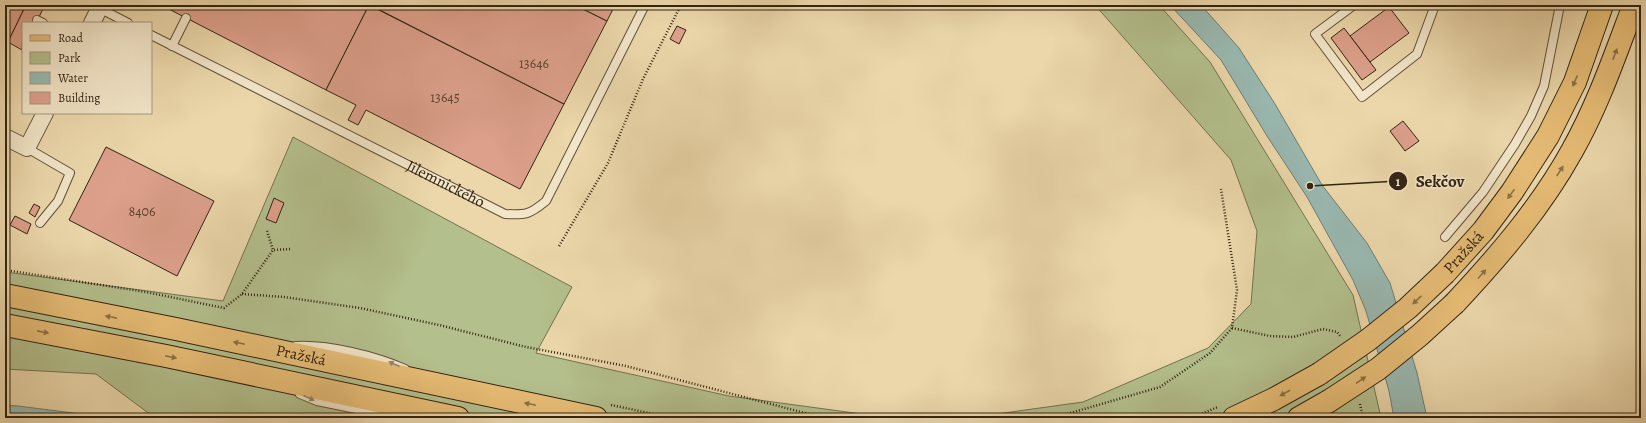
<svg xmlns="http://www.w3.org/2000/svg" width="1646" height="423" font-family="Alegreya,serif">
	<rect width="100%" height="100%" fill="#ebd7aa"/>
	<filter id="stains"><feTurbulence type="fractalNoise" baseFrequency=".005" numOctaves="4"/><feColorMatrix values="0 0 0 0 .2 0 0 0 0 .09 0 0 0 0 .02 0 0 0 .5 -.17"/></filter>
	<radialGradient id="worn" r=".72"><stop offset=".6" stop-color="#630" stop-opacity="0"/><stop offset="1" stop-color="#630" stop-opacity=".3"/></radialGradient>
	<g fill="#b3bf8c" stroke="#737250">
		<path d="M1095,5H1159L1210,62L1353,295L1381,418H968L1083,402L1208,348L1251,304L1257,231L1231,160Z"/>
		<path d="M293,137L572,287L536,353L729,396L891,418H155L96,374L5,369V272L223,301Z"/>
	</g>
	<g fill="#99b8b0" stroke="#707d71">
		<path d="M1170,5H1201L1239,48L1275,104L1322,185L1367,243L1390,283L1417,373L1427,418H1394L1389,391L1366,311L1353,280L1307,197L1267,136L1221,60Z"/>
		<path d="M5,405L18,406L113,418H5Z"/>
	</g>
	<g fill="#dda08b" stroke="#332413">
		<path d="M5,5H26L5,48Z"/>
		<path d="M26,5H45L36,23H23L22,50L8,42Z"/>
		<path d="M161,5H369L326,90Z"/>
		<path d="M369,5L564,104L520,189L366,110L358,125L348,120L356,105L326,90Z"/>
		<path d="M370,5H575L607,21L564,104Z"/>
		<path d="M575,5H615L607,21Z"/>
		<path d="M1389,7L1409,33L1370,62L1350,36Z"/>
		<path d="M677,26L686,30L679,44L670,39Z"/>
		<path d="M1344,28L1376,70L1362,80L1331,38Z"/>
		<path d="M1403,121L1419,141L1405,151L1390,131Z"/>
		<path d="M106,147L214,201L177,276L69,220Z"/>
		<path d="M274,198L284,203L276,223L266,219Z"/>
		<path d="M34,204L40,207L35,217L29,213Z"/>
		<path d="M15,216L31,224L27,234L10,225Z"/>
	</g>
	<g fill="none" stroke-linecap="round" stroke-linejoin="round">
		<g stroke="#615139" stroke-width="10">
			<g id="lane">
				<path d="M1354,5L1315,34L1362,97L1417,54L1435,5"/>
				<path d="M97,7L128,23"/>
				<path d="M37,20L43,23"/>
				<path id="s1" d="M151,35L505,214C526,215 529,215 546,201L645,5"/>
				<path d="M172,46L186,18"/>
				<path d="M27,148L70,173L58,201L40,223"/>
				<path d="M1445,237L1483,192L1515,144L1531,116L1544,86L1560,5"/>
				<path d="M296,346C327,344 376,356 405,369"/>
				<path d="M300,394L317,401L391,416H405"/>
			</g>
		</g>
		<g stroke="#615139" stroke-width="18">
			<g id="street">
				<path d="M92,23L101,5"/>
				<path d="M5,137L27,148L45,113"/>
			</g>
		</g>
		<g stroke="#332413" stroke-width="24">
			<g id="primary">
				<path id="s2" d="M1445,273L1483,231L1512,192L1548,136L1575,82L1602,5"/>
				<path id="s3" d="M5,295L176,329L596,418"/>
				<path d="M1455,303C1499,256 1541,207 1572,151C1598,105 1615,55 1634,5"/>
				<path d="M5,325L166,356L458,418"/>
				<path d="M1234,418L1274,399L1319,374"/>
				<path d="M1299,418L1329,401"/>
			</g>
		</g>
		<g stroke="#332413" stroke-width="2.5" stroke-dasharray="1 2" stroke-linecap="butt">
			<path d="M267,231L273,250"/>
			<path d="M559,246L608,163L643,79L681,5"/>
			<path d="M5,270L146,292L224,308L242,294L273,250L290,249"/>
			<path d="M242,294L284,297L360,308L439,325L526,347L626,366L824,418"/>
			<path d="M1232,328L1270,336L1293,337L1323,329L1337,332L1341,337"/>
			<path d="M1360,404L1363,418"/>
			<path d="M611,405L673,418"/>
			<path d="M1053,418L1160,387L1210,353L1232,328L1237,290L1221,189"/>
			<path d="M1191,418L1218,407"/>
		</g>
		<use href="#lane" stroke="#f2e5c8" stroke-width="8"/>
		<use href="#street" stroke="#f2e5c8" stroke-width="16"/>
		<use href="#primary" stroke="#e6bc75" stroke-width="22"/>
		<g stroke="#332413" stroke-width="24" stroke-linecap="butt">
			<g id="primary-bridge">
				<path d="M1319,374L1368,340L1408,308L1445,273"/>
				<path d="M1329,401L1378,369L1420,335L1455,303"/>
			</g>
		</g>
		<use href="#primary-bridge" stroke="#e6bc75" stroke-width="22"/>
	</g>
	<defs><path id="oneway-solid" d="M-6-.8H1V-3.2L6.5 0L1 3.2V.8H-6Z"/></defs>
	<g fill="#8c7044">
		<use href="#oneway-solid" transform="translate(1615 54) rotate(-70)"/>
		<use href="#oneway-solid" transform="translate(1575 81) rotate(113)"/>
		<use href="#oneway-solid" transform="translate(1560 171) rotate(-57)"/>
		<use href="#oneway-solid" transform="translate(1511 194) rotate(126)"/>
		<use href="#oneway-solid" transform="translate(1482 274) rotate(-48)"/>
		<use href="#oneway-solid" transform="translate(1417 300) rotate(137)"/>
		<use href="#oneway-solid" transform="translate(111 317) rotate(-169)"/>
		<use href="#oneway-solid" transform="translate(43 332) rotate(11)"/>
		<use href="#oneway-solid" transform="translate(239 343) rotate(-168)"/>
		<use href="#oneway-solid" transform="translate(171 357) rotate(12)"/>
		<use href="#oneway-solid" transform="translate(1361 380) rotate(-34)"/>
		<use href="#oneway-solid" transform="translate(1285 393) rotate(151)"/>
		<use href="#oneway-solid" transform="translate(530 404) rotate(-168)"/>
	</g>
	<g fill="#92846e">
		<use href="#oneway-solid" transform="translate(394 364) rotate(-156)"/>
		<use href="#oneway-solid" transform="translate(309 398) rotate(24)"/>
	</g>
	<g text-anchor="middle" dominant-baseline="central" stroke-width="3" stroke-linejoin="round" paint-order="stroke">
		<g font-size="14" fill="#5e4331">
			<text x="534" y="63">13646</text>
			<text x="445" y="97">13645</text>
			<text x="142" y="211">8406</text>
		</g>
		<g font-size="16" fill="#332413" stroke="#f2e5c8">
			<text stroke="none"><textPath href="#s1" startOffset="330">Jilemnického</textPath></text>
			<text stroke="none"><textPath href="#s2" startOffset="28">Pražská</textPath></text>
			<text stroke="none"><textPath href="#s3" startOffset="302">Pražská</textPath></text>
		</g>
	</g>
	<path fill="none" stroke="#332413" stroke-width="1.5" d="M1310 186L1398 181"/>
	<g fill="#332413" stroke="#f2e5c8" stroke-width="1.5">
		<circle cx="1310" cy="186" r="4"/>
		<circle cx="1398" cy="181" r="10"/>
	</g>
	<g font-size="12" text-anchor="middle" font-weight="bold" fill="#fff">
		<text x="1398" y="186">1</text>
	</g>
	<g font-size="17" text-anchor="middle" font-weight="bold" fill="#332413" stroke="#f2e5c8" stroke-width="3" stroke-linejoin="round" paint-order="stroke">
		<text x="1440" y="187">Sekčov</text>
	</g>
	<rect width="1646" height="423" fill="none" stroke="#ebd7aa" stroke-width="20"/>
	<rect x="6" y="6" width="1634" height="411" fill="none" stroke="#332413" stroke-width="2"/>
	<rect x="10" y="10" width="1626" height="403" fill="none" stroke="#332413"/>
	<rect x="22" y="22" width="130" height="92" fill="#f2e5c8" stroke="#a69880"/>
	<rect x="30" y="35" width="20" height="6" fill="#e6bc75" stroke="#a69880"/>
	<text x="58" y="42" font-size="12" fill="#332413">Road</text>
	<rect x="30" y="52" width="20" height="12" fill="#b3bf8c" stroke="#a69880"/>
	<text x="58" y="62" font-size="12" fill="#332413">Park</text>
	<rect x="30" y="72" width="20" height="12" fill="#99b8b0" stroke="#a69880"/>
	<text x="58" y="82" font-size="12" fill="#332413">Water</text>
	<rect x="30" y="92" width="20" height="12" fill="#dda08b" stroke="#a69880"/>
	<text x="58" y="102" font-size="12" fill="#332413">Building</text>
	<rect width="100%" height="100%" filter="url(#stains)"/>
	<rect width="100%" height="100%" fill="url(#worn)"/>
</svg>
